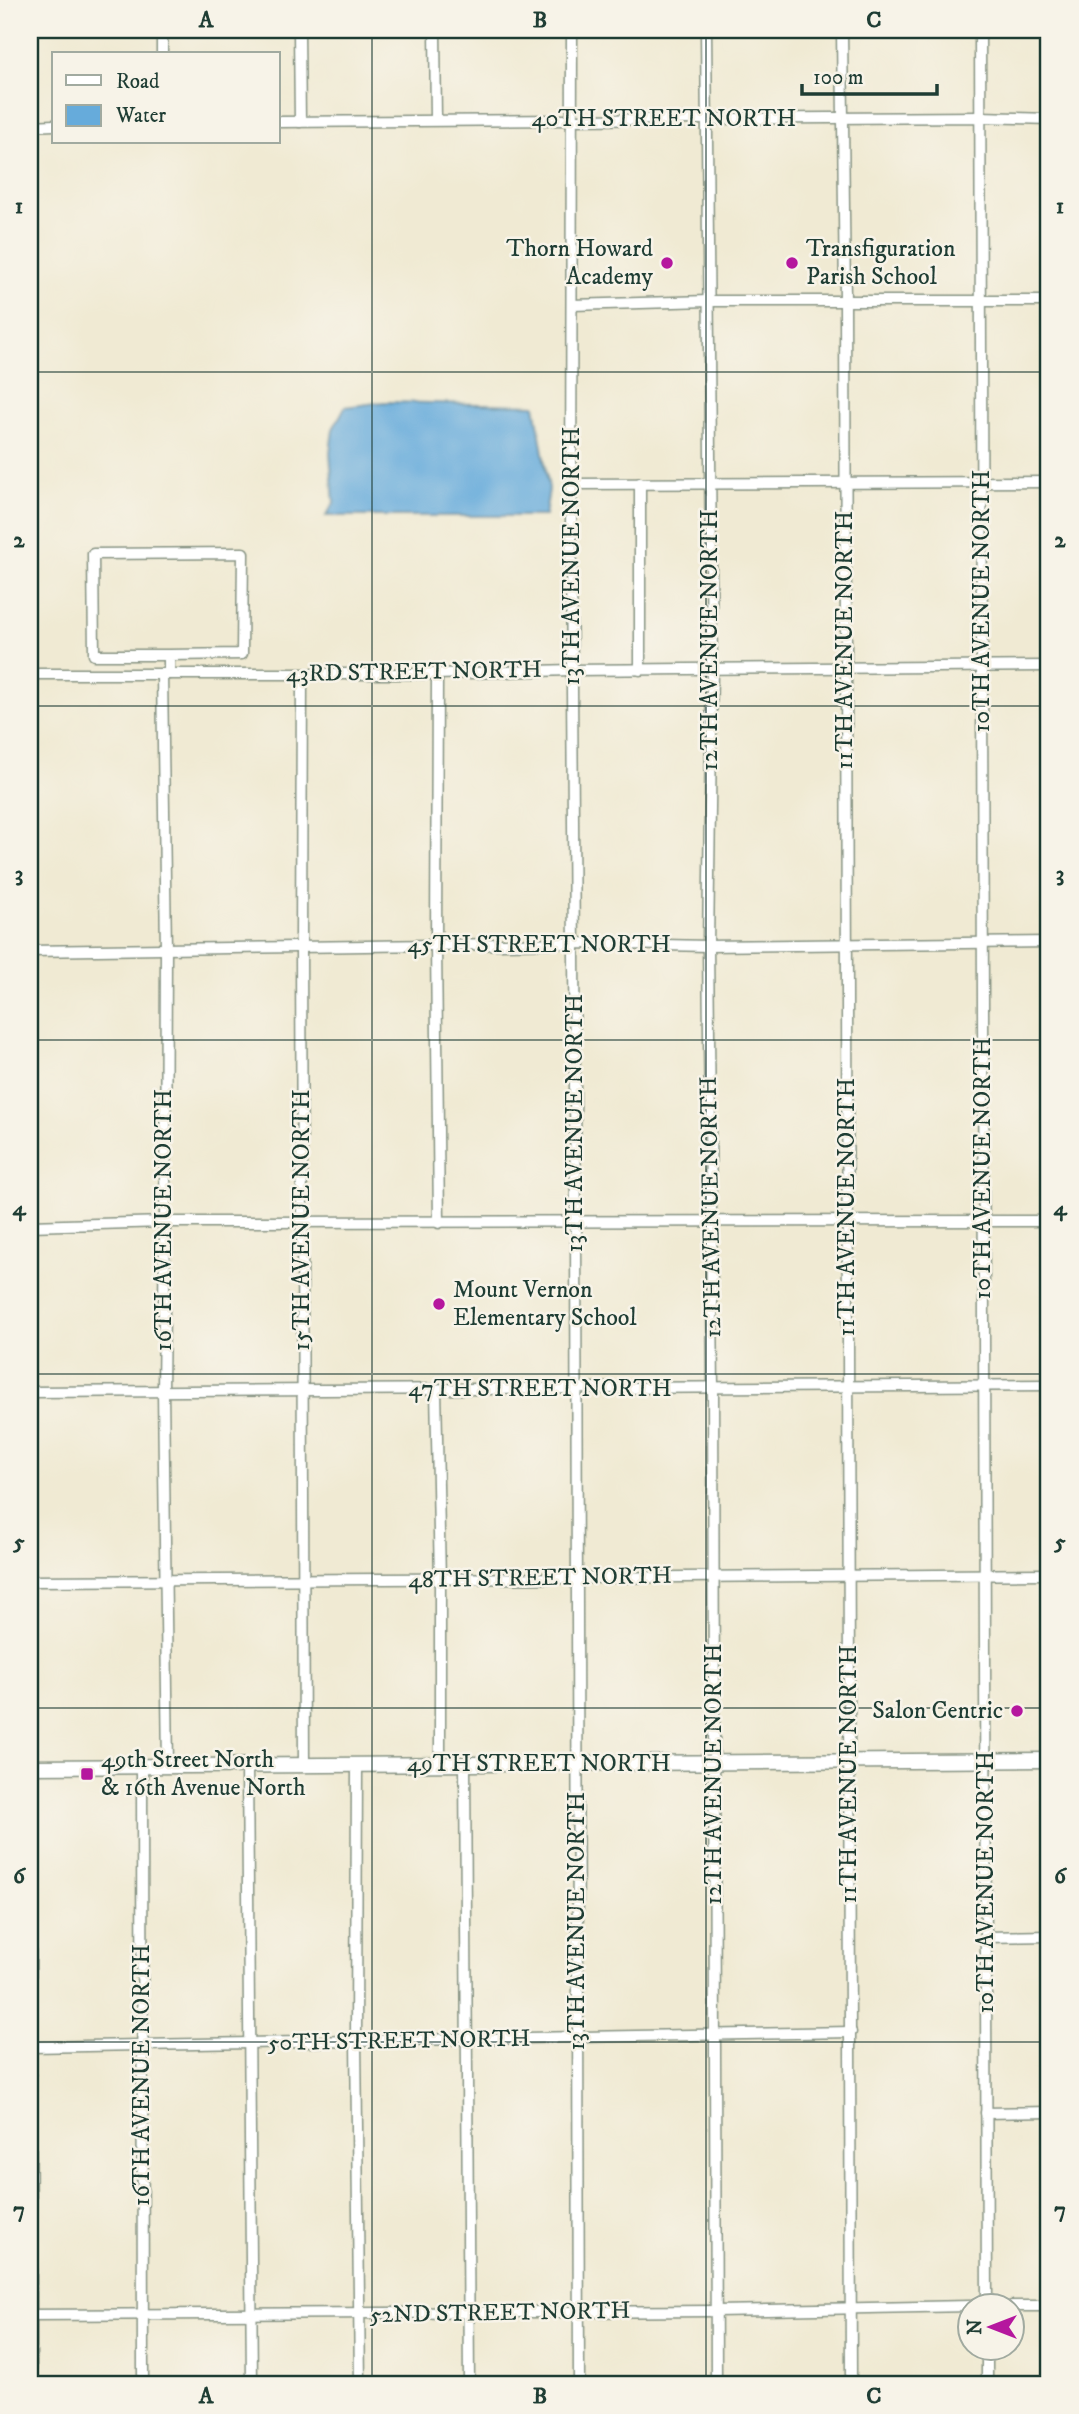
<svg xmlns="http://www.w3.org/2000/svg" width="1079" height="2414" font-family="'IM FELL DW Pica',serif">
	<rect width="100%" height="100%" fill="#f7f3e8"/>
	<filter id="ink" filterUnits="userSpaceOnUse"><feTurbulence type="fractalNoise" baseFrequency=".0143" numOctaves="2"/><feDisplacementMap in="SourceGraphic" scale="14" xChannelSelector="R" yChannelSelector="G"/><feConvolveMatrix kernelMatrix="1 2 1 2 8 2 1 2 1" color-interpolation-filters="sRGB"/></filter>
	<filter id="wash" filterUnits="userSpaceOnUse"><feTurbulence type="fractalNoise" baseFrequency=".00686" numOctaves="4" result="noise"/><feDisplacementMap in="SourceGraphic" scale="28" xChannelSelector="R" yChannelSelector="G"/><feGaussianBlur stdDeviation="1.57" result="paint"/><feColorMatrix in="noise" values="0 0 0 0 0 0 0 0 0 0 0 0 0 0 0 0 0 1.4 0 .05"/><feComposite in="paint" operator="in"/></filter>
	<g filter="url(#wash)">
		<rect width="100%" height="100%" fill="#f0ead3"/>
		<path fill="#66abdb" stroke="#427488" stroke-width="2" d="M384,402L535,405L549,489L545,516H326L334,503L330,453L333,429L345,407Z"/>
	</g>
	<g filter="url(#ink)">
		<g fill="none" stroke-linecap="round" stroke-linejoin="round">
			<g stroke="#889484" stroke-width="13">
				<g id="minor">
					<path d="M299,30L300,122"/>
					<path d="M435,30L436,120"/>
					<path d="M572,30L571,554L576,1222L579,2384"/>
					<path d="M706,30L712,669L708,946L713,1388L716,2384"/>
					<path d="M842,30L845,301L851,2384"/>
					<path d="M980,30L987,2306"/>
					<path d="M162,54V30"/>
					<path d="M278,122L980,117L1049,119"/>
					<path d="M30,126L54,125"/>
					<path d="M572,305L708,301H1049"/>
					<path d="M640,483V670"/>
					<path d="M572,484L1049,482"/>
					<path d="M30,674H437L571,670L1049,666"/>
					<path d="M162,674L166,949L165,1222L163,1391L168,1766"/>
					<path d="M169,674V655H94L93,554L243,553L242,654L169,655"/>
					<path d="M437,674L436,946L439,1223"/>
					<path d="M302,675L301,946L304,1765"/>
					<path d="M30,951L574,943L708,946L1049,942"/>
					<path d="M30,1226L165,1222L1049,1221"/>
					<path d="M436,1390L440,1580V1764"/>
					<path d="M30,1392L1049,1385"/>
					<path d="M30,1581C370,1580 709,1577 1049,1574"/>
					<path d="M465,1764L469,2384"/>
					<path d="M247,1765L252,2384"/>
					<path d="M357,1765L356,2041L360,2384"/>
					<path d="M142,1766L143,2384"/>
					<path d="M30,1838L31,2384"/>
					<path d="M986,1937L1049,1936"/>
					<path d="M32,2047L851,2032"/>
					<path d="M986,2113L1049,2112"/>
					<path d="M1012,2306H1049"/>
					<path d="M30,2315L716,2311L970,2306"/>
					<path d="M987,2348V2384"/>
				</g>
			</g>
			<g stroke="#889484" stroke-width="17">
				<path id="major" d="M30,1767L1049,1760"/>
			</g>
			<use href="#minor" stroke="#fff" stroke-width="10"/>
			<use href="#major" stroke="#fff" stroke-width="14"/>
		</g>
	</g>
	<path fill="none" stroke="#1f3d34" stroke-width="2" stroke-opacity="0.55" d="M372,30V2384M706,30V2384M30,372H1049M30,706H1049M30,1040H1049M30,1374H1049M30,1708H1049M30,2042H1049"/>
	<g fill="#b5179e" stroke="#f7f3e8" stroke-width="2.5">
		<circle cx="667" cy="263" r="7"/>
		<circle cx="792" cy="263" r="7"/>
		<circle cx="439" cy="1304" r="7"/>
		<circle cx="1017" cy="1711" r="7"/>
		<rect x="80" y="1767" width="14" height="14" rx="3.5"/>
	</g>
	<g text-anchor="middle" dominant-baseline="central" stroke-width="5" stroke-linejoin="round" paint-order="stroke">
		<g font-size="24" fill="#1f3d34" stroke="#f7f3e8">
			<text x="664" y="119">40TH STREET NORTH</text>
			<text transform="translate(572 556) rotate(-90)">13TH AVENUE NORTH</text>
			<text transform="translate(982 601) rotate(-90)">10TH AVENUE NORTH</text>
			<text transform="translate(710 640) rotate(-90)">12TH AVENUE NORTH</text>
			<text transform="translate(845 640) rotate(-90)">11TH AVENUE NORTH</text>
			<text transform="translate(414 672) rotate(-1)">43RD STREET NORTH</text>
			<text x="539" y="945">45TH STREET NORTH</text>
			<text transform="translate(575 1123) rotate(-90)">13TH AVENUE NORTH</text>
			<text transform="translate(983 1168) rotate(-90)">10TH AVENUE NORTH</text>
			<text transform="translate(711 1207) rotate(-91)">12TH AVENUE NORTH</text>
			<text transform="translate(847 1207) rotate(-90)">11TH AVENUE NORTH</text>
			<text transform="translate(164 1220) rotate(-90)">16TH AVENUE NORTH</text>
			<text transform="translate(302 1220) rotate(-90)">15TH AVENUE NORTH</text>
			<text x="540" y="1389">47TH STREET NORTH</text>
			<text transform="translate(540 1578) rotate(-1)">48TH STREET NORTH</text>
			<text x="539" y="1764">49TH STREET NORTH</text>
			<text transform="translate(714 1774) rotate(-90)">12TH AVENUE NORTH</text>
			<text transform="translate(849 1774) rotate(-90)">11TH AVENUE NORTH</text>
			<text transform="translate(986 1882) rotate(-90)">10TH AVENUE NORTH</text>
			<text transform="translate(577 1921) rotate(-90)">13TH AVENUE NORTH</text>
			<text transform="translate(399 2041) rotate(-1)">50TH STREET NORTH</text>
			<text transform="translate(142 2075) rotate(-90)">16TH AVENUE NORTH</text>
			<text transform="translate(500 2313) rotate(-1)">52ND STREET NORTH</text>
		</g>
		<g font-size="24" fill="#1f3d34" stroke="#f7f3e8" text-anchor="start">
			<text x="653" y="249" text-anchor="end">Thorn Howard<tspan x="653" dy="28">Academy</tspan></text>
			<text x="806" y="249">Transfiguration<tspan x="806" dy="28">Parish School</tspan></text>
			<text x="453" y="1290">Mount Vernon<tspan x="453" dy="28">Elementary School</tspan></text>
			<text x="1003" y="1711" text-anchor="end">Salon Centric</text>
			<text x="101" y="1760">49th Street North<tspan x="101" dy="28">&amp; 16th Avenue North</tspan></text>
		</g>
	</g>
	<rect width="1079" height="2414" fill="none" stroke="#f7f3e8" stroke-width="77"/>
	<rect x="52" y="52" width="228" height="91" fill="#f7f3e8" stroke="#a1aaa0" stroke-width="2"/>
	<rect x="66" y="75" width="35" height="10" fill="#ffffff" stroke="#a1aaa0" stroke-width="2"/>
	<text x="116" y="88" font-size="21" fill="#1f3d34">Road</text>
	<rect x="66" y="105" width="35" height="21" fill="#66abdb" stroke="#a1aaa0" stroke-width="2"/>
	<text x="116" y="122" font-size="21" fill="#1f3d34">Water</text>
	<g transform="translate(991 2327) rotate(270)"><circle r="33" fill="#f7f3e8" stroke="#a1aaa0" stroke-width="2"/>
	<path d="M0-5L12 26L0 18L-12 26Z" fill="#b5179e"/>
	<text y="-10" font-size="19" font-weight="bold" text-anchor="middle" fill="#1f3d34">N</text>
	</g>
	<path d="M802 84v10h135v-10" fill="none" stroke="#1f3d34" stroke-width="3.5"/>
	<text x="813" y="84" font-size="21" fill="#1f3d34" stroke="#f7f3e8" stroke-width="5" paint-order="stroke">100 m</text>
	<rect x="38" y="38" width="1002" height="2338" fill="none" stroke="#1f3d34" stroke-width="2.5"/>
	<g font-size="23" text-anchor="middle" font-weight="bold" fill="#1f3d34">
		<text x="206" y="27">A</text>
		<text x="540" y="27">B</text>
		<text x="874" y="27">C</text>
		<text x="19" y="213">1</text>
		<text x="1060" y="213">1</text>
		<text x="19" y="547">2</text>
		<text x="1060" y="547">2</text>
		<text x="19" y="881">3</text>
		<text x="1060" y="881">3</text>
		<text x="19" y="1215">4</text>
		<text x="1060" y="1215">4</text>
		<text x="19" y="1549">5</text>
		<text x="1060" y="1549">5</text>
		<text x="19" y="1883">6</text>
		<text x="1060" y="1883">6</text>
		<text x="19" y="2217">7</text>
		<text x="1060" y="2217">7</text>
		<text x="206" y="2403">A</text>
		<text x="540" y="2403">B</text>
		<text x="874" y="2403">C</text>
	</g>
</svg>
